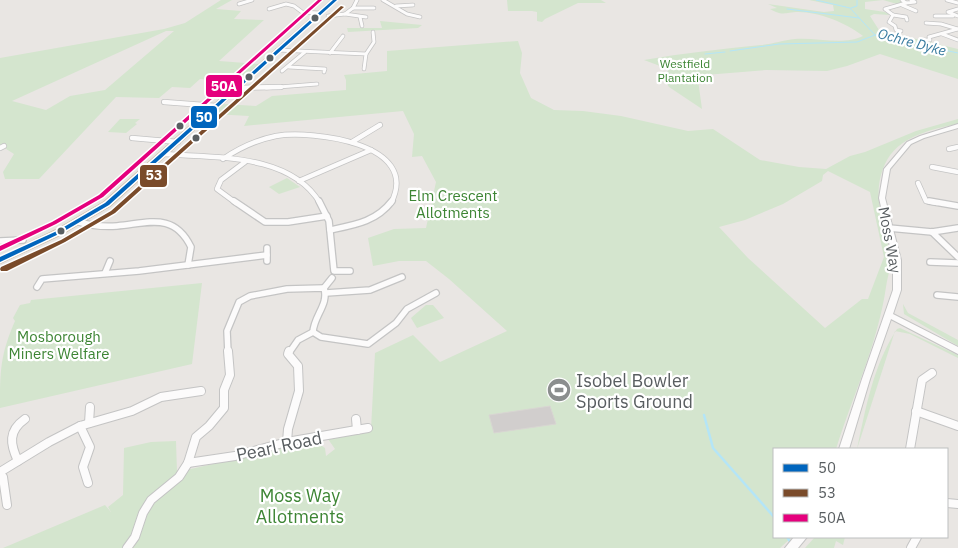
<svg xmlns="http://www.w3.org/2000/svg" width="958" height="548" font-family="'IBM Plex Sans',sans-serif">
	<rect width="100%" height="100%" fill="#e9e6e3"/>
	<g fill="#d4e5ce" fill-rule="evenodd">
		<path d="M221,0H232L216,9L241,11L234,19L264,20L219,61L259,64L246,75L235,74L228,81L200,79L190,88L172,87L159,98L116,97L39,179H5L3,172L14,154L0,145V58L164,29L185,23ZM166,31H174L105,90L70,96L46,110L12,101Z"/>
		<path d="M507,0H601L606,3H578L545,19L542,22L537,21V12L532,11H508Z"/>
		<path d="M809,0H899L904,3L897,4L883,0L865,2V9L885,12L890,15L874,14L870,16L879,30L958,49V79L880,54L847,66L827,71L766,70L705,75L698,80L702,109L669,87L666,82L668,69L644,60C683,53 722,49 761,45C773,44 783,40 795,39C816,37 843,46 863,36C847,23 817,11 796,12C782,13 783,16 770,9L777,8L768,4L824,12L834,11L833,5Z"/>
		<path d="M380,21L422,25L418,28L348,32L347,28H382Z"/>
		<path d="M518,41L522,53L520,73L531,98L554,110L583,111L621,116L688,131L713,129L760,160L799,167L826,169L850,156L865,152L916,131L958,119V124C931,129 897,137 885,164C869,199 888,226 890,260C891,269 887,278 886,287C878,343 853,395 836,449H774V537H792L780,548H3L105,505L111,512L108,507L123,495L124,448L151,442L176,441L177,472L281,449L319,444L325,448L326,456L335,449L328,439L371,429L375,353L413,335L440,362L507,331L449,279L426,261H399L373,266L368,238L394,229L426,228L436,182L422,156L412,157L414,134L403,111L244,126L249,116L213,114L224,104L256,106L272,96L346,90V80L344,75L387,71V51ZM828,171L870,192L884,257L868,299H862L825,328L748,258L719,227L745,220L783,204L822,181L823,175Z"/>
		<path d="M120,119H140L135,123L137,124L126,133L108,132Z"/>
		<path d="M287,178L300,187L279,194L269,187Z"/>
		<path d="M202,283L192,364L0,408C0,372 0,355 15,321L13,318L20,305L30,303L31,300Z"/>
		<path d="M903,304L908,313L958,340V346L904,314Z"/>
		<path d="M426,305H433L444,318L417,328L411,318Z"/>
		<path d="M900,328L958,355V358L910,334L895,331L857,449C866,407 873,366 897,329Z"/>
		<path d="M815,537H845L843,545L836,541L834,548H805Z"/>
	</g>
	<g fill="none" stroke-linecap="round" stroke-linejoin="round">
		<g stroke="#b4e5f7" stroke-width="1">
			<path d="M816,0L850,8L875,35L958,53"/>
			<path d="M851,8L857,6V0"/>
			<path d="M787,9L859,18"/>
			<path d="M730,51L779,44L857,42L875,35"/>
			<path d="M705,54L725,52"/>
		</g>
		<g stroke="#b4e5f7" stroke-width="2.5">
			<path d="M704,415L713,448L774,517"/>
			<path d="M787,537L791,543"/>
		</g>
	</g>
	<path fill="#d1cecd" stroke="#d8d6d2" d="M550,406L556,424L494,433L489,415Z"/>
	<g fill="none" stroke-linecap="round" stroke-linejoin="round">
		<g stroke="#c4c4c4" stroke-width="4.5">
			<g id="minor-far3">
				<path d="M357,0L353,8L345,14L366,17"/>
				<path d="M383,0L407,14L420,17"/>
				<path d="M947,0L958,3"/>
				<path d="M906,3L915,2L911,0"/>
				<path d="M239,4L252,0"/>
				<path d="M902,5L916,11"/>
				<path d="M396,6L413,5"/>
				<path d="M353,8H374"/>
				<path d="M269,9L286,4L294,6L302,12L319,13"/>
				<path d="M958,9L948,12L958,16"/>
				<path d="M893,15L906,17L907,20"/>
				<path d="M328,16L345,14"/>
				<path d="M935,16H953"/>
				<path d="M360,17L362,26"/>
				<path d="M926,23L941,24L958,29"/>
				<path d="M901,31L896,30L895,26L889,22L893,15L885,9L906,3L902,0"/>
				<path d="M942,34L958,40"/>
				<path d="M924,40H930L929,37L958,29"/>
				<path d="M277,50L366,54L364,69"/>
				<path d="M330,53L343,36"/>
				<path d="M366,54L374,42L373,32"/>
				<path d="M289,67L325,69L324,72"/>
				<path d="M282,71L305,52"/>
				<path d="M237,88H240"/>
				<path d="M266,88L317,84"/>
			</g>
		</g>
		<g stroke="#c4c4c4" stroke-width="6">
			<g id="minor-far2">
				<path d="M237,88L281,87"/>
				<path d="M164,102L217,106"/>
				<path d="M132,138L178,142"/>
				<path d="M352,142L380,125"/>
				<path d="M0,148L4,146"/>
				<path d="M949,149L958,147"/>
				<path d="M164,154C215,158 290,153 320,203"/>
				<path d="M223,159C239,148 256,140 276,136C312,130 422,143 391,203"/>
				<path d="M932,167L958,172"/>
				<path d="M140,176L164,179L165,182"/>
				<path d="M299,181L371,150"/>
				<path d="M918,183L926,201L937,203"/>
				<path d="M236,203L217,189L221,180L245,162"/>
			</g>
		</g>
		<g stroke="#c4c4c4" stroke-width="8">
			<g id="minor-far1">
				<path d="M234,201L265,222H288L327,216"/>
				<path d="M319,201L329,221L334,271H350"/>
				<path d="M929,201L958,206"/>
				<path d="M79,222C92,226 104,227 117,226C149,223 174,212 191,247L188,265"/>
				<path d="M889,228L932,232L958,228"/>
				<path d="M330,230C354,225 376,222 392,201"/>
				<path d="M932,232L958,257"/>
				<path d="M0,241L23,240"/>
				<path d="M267,248V261"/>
				<path d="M930,262L958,263"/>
				<path d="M105,273L110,261"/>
				<path d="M37,287L42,279L139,271L267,255"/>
				<path d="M324,288L332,278"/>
				<path d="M326,293L370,290L402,277"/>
				<path d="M937,295L958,297"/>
				<path d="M313,332L321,337L368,344L396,323L407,309L436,293"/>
				<path d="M228,353L227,331L239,302L250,296L287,289L324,288C329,305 314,315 313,332"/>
				<path d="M289,353L298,340L313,332"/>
			</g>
		</g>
		<g stroke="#c4c4c4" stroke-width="10">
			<g id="minor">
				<path d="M916,411L958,426"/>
				<path d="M356,419L357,430"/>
				<path d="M89,423L90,407"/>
				<path d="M80,426L90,447L83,467L88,483"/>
				<path d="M287,442L288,429L299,391L298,366L288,354L289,351"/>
				<path d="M910,449L922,380L932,373"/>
				<path d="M18,461C10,444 8,431 25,419"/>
				<path d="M188,463L235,456L287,442L368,428"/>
				<path d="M0,472L49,442L80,426L132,411L161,397L201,391"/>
				<path d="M0,474L3,477L7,505"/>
				<path d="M947,503L958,504"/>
				<path d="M127,548L135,537L143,513L151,500L179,477L188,463L196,437L209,426L224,408V390L230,375L228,351"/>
				<path d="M911,548L917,537"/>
			</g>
		</g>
		<g stroke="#c4c4c4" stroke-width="2">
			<g id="tertiary">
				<path d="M958,124V128L924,138L911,144L890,169L885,198L901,260V290L893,314L958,347V354L891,319L870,379L849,449H839L862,379L893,290V260L879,198L884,169L907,142L920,136Z"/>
				<path d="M794,537H807L798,548H785Z"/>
			</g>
		</g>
		<g stroke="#d1c3b0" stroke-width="2">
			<path id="primary" d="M332,0H337L110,206L62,234L0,263V257L56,230L104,202Z"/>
		</g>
		<use href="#minor-far3" stroke="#fcfbfb" stroke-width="3"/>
		<use href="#minor-far2" stroke="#fcfbfb" stroke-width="4.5"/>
		<use href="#minor-far1" stroke="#fcfbfb" stroke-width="5.5"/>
		<use href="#minor" stroke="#fcfbfb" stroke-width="8"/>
		<use href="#tertiary" fill="#fcfbfb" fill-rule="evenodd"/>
		<use href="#primary" fill="#f2eee6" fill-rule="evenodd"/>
		<g stroke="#fff" stroke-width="3">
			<path id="bus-1" d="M333,0H337L109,205L61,233L0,262V257L57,231L105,203Z"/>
		</g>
		<g stroke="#fff" stroke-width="3">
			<path id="bus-2" d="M341,6L344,7L115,213L65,242L7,271H1L0,269L1,267L61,240L111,211Z"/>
		</g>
		<g stroke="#fff" stroke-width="3">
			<path id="bus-3" d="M318,0H322L103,197L56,224L0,251V246L52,222L99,195Z"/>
		</g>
		<use href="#bus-1" fill="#0065bd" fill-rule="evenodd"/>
		<use href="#bus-2" fill="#7a4b2a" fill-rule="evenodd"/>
		<use href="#bus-3" fill="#e5007d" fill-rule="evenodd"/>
	</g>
	<defs>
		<g id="stadium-disc" transform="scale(1.25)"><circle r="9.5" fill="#8b8e8e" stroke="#fff"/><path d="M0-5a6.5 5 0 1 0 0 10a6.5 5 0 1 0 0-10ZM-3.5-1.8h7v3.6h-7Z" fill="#fff"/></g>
	</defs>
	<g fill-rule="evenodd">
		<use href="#stadium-disc" x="559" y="390"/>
	</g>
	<g fill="#595e61" stroke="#fff" stroke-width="2">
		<circle cx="315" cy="18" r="4.5"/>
		<circle cx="270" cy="58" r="4.5"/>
		<circle cx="249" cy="77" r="4.5"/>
		<circle cx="180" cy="126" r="4.5"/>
		<circle cx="196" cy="138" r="4.5"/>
		<circle cx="61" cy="231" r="4.5"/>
	</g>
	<g text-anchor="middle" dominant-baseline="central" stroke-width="4.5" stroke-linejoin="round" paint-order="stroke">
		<g font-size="12" fill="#3d8534" stroke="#fff">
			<text x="685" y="63">Westfield<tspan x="685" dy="14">Plantation</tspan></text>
		</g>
		<g font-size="14" font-style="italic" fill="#377a9f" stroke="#fff">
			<text transform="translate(912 42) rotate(15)">Ochre Dyke</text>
		</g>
		<g font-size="15" fill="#3d8534" stroke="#fff">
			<text x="453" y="195">Elm Crescent<tspan x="453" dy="17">Allotments</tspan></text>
			<text x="59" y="336">Mosborough<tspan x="59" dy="17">Miners Welfare</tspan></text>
		</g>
		<g font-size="15" fill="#595e61" stroke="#fff">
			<text transform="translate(890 240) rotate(79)">Moss Way</text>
		</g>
		<g font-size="18" fill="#595e61" stroke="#fff" text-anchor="start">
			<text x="576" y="380">Isobel Bowler<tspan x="576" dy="21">Sports Ground</tspan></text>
		</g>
		<g font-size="18" fill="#595e61" stroke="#fff">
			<text transform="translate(279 446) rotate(-12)">Pearl Road</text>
		</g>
		<g font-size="18" fill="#3d8534" stroke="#fff">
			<text x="300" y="495">Moss Way<tspan x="300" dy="21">Allotments</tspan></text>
		</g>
	</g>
	<g stroke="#fff" stroke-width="2">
		<rect x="205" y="74" width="38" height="24" rx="5" fill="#e5007d"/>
		<rect x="190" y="105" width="28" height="24" rx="5" fill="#0065bd"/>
		<rect x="139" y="164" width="29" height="24" rx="5" fill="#7a4b2a"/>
	</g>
	<g font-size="14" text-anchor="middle" font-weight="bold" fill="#fff">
		<text x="224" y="91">50A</text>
		<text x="204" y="122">50</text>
		<text x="154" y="180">53</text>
	</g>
	<rect x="773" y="448" width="175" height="90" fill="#ffffff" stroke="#bdbfc0"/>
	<rect x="783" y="464" width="25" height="8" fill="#0065bd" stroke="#bdbfc0"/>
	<text x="818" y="473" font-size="15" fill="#595e61">50</text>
	<rect x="783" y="489" width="25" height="8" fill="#7a4b2a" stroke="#bdbfc0"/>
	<text x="818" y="498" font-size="15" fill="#595e61">53</text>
	<rect x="783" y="514" width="25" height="8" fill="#e5007d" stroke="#bdbfc0"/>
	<text x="818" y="523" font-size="15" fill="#595e61">50A</text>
</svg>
